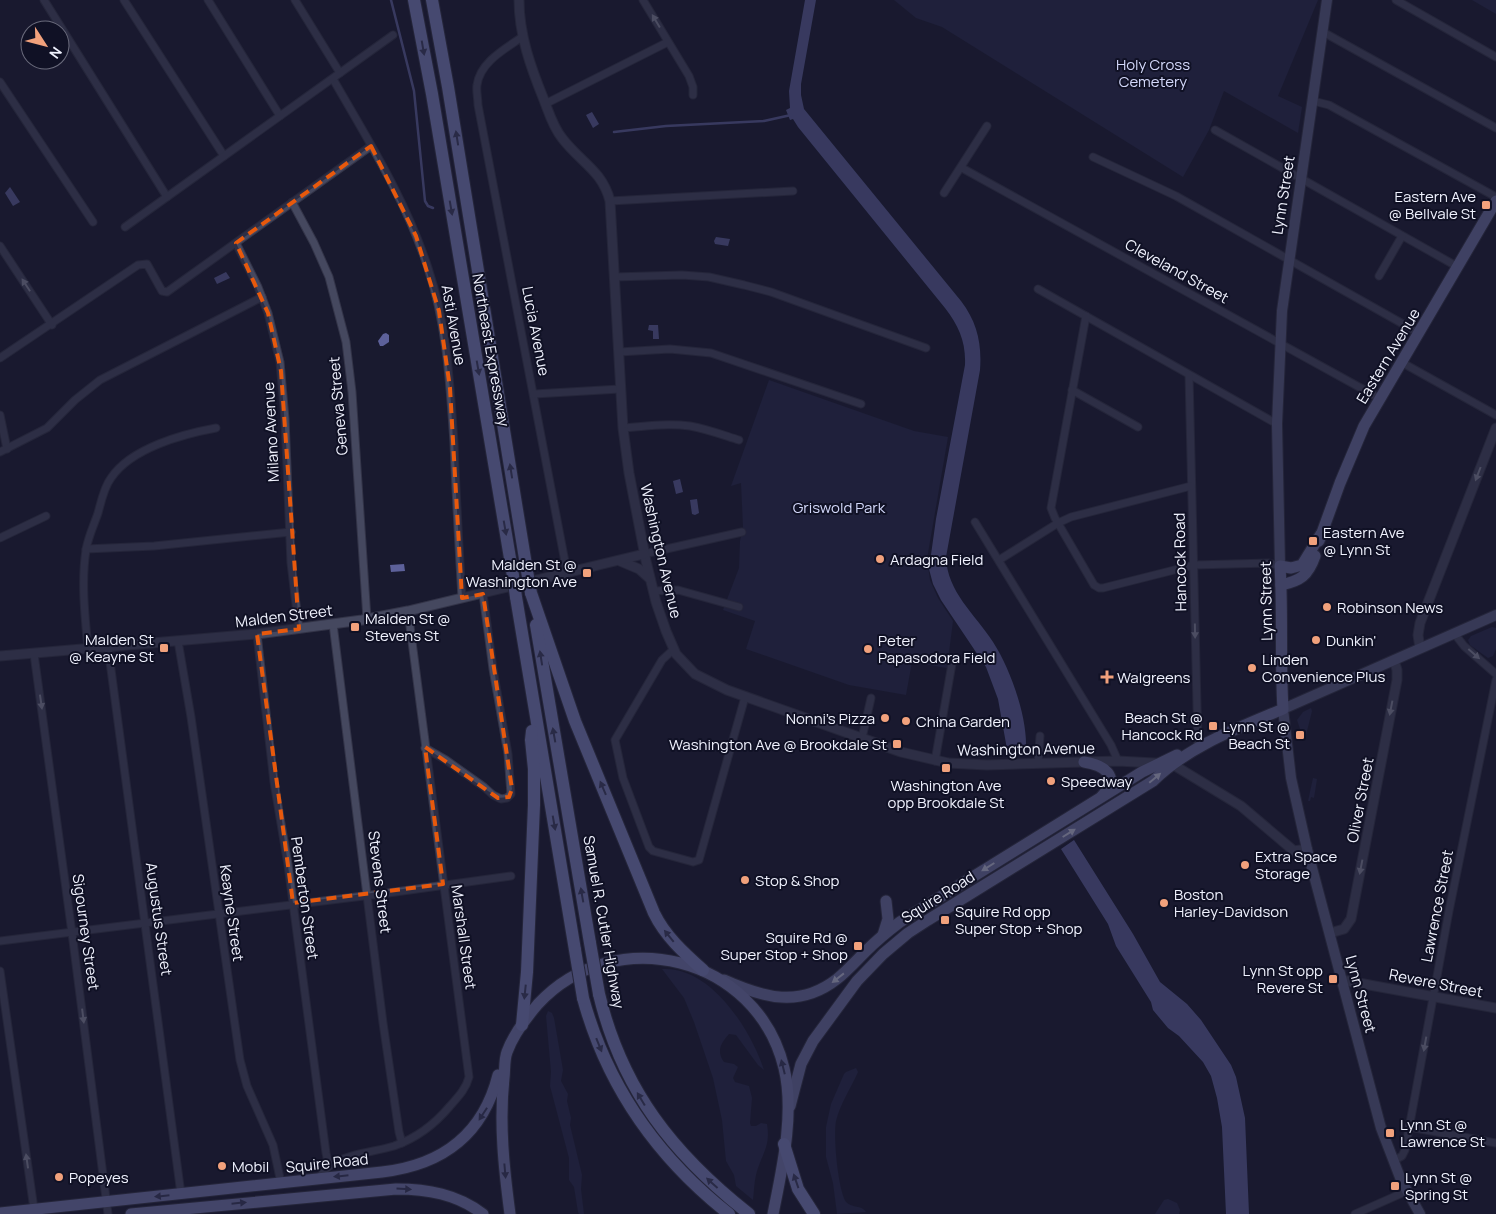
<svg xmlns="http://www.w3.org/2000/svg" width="1496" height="1214" font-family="Manrope,sans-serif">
	<rect width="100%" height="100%" fill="#191a2f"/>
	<g fill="#262849">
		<path d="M894,0H1318L1278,96L1302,107L1298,133L1224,91L1209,130L1183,177L942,27L916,18Z"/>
		<path d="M1472,0H1496V14Z"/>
		<path d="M769,380L914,431L948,437L927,559L930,580L938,598L953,621L947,668L912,662L906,695L849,685L746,649L755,621L723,610L739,568L740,541L743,527L741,483L731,486Z"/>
		<path d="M1492,627L1496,628V649L1493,656L1488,658L1470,645L1468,640L1471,636Z"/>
		<path d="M1311,708L1312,711L1306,735H1302L1297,720L1303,712Z"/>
		<path d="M1313,778L1317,779L1314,798L1311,797L1310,801H1308Z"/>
		<path d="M662,969C711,966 751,1030 764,1070L758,1065L736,1035L729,1034C721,1043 716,1051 724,1062L734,1064L738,1067L733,1078L735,1082L749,1086L752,1098L750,1123L751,1126H756L761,1123L767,1124C771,1148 761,1154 756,1175C754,1183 754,1192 753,1200L736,1186L734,1175L726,1161L722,1120L713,1078L694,1022L684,998Z"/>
		<path d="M548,1011L552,1013L554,1018L563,1070L561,1081L568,1094L567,1101L571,1118L570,1125L582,1175L581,1189L584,1214H579L578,1212L574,1187L569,1180V1158L550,1086L551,1072L546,1016Z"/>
		<path d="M856,1068L858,1072C851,1088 840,1104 836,1121C833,1136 838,1190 846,1202C851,1208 862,1205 866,1212L837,1214L833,1183L826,1157V1127L831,1104L844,1074L846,1072Z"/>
		<path d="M1168,1199L1177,1203L1180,1210L1179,1214H1155L1164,1200Z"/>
	</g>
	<g fill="#5d619a">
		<path d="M805,0H816L801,84V95L804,109L961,301C977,322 982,343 980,370L946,557C947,592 975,614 993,642C1010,668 1027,716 1026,747L1007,749L998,699L986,667L941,600L933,584L929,569L936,519L965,365C966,342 959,326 945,308L798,127L793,119L790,120L786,110L790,108L789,91Z"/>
		<path d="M592,112L599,124L593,128L586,115Z"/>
		<path d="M10,187L20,202L13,206L5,193Z"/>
		<path d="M716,237L730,239L728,246L715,244L714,241Z"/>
		<path d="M226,272L230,278L217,284L214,278Z"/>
		<path d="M649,325H658L659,339H653V331L648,330Z"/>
		<path d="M386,333L389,335V342L383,346H380L378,341L383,334Z"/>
		<path d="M680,479L683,492L676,494L673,481Z"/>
		<path d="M697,499L699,513L695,515L692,514L690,500Z"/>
		<path d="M404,564L405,571L391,572L390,565Z"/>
		<path d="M1074,840L1133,934L1160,982L1187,1004L1201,1020L1231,1065L1236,1077L1245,1118L1249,1214H1226L1222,1127L1217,1098L1211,1076L1203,1062L1179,1036L1168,1028L1153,1010L1151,1002L1116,946L1108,924L1061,849Z"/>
	</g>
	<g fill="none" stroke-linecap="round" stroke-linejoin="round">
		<g stroke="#5d619a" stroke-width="2.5">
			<path d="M391,0L414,91L425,201L428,206L433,208"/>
			<path d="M614,132L666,126L764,121L791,115"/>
			<path d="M1018,745L1019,754"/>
		</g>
		<g stroke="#333448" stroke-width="9">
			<g id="minor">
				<path d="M44,0L167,197"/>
				<path d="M124,0L224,156"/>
				<path d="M208,0L280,116"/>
				<path d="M295,0L340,73"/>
				<path d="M643,0L689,76L693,87V95"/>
				<path d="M1396,0L1496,57"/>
				<path d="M1323,32L1496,128"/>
				<path d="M522,37C505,49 480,62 477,85C476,91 478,98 478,105L566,567"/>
				<path d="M333,79C368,140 406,200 428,268C447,325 450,384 454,443C456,495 459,547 462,598"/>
				<path d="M0,82L93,222"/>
				<path d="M1313,101L1329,105L1496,197"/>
				<path d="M545,104L668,42"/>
				<path d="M1215,130L1458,267"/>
				<path d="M1093,157L1176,196L1419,333"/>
				<path d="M962,168L1379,398"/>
				<path d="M944,193L987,126"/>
				<path d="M610,201L793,191"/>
				<path d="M292,202L314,243L329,277L346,342L352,392L367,619"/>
				<path d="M125,227L393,35"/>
				<path d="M236,243L258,287L268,313L280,362L285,419L291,563L299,629"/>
				<path d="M0,246L52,325"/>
				<path d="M1379,276L1402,236"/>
				<path d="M614,277L682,275L709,277L744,285L771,292L926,348"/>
				<path d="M1038,289L1277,424"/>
				<path d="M1086,316L1051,508L1055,518L1094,585L1099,588H1103L1194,565L1269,563L1280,566"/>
				<path d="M619,352L670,349L711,353L861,404"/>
				<path d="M0,358L138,265L147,264L162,291L167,292L371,146"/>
				<path d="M1401,362L1496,415"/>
				<path d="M1189,375L1198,747"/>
				<path d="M1072,390L1138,427"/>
				<path d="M534,394L620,389"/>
				<path d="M0,415L7,449"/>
				<path d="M623,428C645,426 668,423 690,426C707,429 723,435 739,440"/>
				<path d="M0,452L47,428L75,400L100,380L262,297"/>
				<path d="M975,522L1111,745L1118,761"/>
				<path d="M0,538L46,516"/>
				<path d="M86,549L154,546L291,532"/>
				<path d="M644,554L742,532"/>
				<path d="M999,560L1058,523L1071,517L1191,486"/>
				<path d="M653,591L678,590L739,607"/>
				<path d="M333,624L383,1023L399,1132L402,1143"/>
				<path d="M1454,633L1464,646L1496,674"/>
				<path d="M257,634L274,782L288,865L326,1153L329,1166"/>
				<path d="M178,641L191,717L240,1060L247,1086L273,1145L281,1183"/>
				<path d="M108,647L181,1194"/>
				<path d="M88,649C85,617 81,582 86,550C88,537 94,525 98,513C101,502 104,487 111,478C131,448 183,434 216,428"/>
				<path d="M674,649L662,660L615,740L623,778L649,847L653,851L693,862L699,860L745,697"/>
				<path d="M34,654L72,933L108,1214"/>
				<path d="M862,738L871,698"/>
				<path d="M425,748L446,760L484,787L493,795L501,799L507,798L511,794L508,754L493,669L483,594"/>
				<path d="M935,761L953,658"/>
				<path d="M1038,763L1040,736"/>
				<path d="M0,941L388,893L511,876"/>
				<path d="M0,971L34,1209"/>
				<path d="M1410,1127L1496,1143"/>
				<path d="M1393,1161L1402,1156L1405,1150L1449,911L1496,680"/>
				<path d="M318,1179C322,1174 326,1168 331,1165C350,1153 374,1152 394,1146C417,1138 435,1124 450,1106C458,1097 466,1089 469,1077L408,611"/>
				<path d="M1355,1214L1407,1191"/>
			</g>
		</g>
		<g stroke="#333448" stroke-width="11">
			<g id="tertiary">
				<path d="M519,0C519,35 531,68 544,100C549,113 553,127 562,138C580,162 602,170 610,201L623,428L629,473L646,561L656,602L666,631L676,654L695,674L727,690L901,752L948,763L987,765L1118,761L1172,764L1241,806L1294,851L1307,849"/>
				<path d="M620,561L639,569L649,578"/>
				<path d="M1420,648L1418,635L1420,623L1496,428"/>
				<path d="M0,656L257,634L362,620L408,611L644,554"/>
				<path d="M1330,933L1344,929L1351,919L1397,680V670L1394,660"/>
				<path d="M1342,980L1496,1008"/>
			</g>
		</g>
		<g stroke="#333448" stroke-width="12">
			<g id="secondary">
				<path d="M1280,566L1277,424L1282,311L1327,0"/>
				<path d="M1420,1214L1401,1180L1381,1128L1307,849L1291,778L1283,709L1496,615"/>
			</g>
		</g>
		<g stroke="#333448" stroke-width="13">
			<g id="primary">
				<path d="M1319,541L1340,483L1364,426L1496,201"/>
				<path d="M1281,585C1300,581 1308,576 1315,556"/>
				<path d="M1084,762C1104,765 1121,776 1102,796"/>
				<path d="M883,935L888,919L886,901"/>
				<path d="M724,980C764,998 800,1008 837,979C847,971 856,961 865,952C876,941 888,931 900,922L1142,772L1177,755"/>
				<path d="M790,1106L801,1064L813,1041L857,981L883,954L908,933L928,920L1153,781C1189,746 1238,728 1283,709C1280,661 1283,614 1280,566L1291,568L1302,565L1321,534"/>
			</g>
		</g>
		<g stroke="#333448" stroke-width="13">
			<g id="trunk">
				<path d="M0,1213L382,1172C442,1165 483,1135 498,1075"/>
				<path d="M131,1214L396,1189C427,1189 457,1194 483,1214"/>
				<path d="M510,1214C504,1169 499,1123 504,1078C505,1070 504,1060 507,1052C513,1035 526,1018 538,1004C615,921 757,956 784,1068C795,1113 782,1169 773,1214"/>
			</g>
		</g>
		<g stroke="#333448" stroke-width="14">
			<g id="motorway">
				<path d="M414,0L432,94L513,576"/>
				<path d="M432,0L448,87L527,571"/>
				<path d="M531,593L575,721L654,913C665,936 684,953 703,970"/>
				<path d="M516,597L575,950"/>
				<path d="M536,625L590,943"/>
				<path d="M599,994C622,1090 673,1154 749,1214"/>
				<path d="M583,998C607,1086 658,1158 729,1214"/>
				<path d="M522,1025L527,972L534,805V769L531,740L532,731"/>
				<path d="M784,1144L798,1189L814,1214"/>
			</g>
		</g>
		<use href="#minor" stroke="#45485f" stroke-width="7"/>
		<use href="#tertiary" stroke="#45485f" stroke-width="9"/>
		<use href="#secondary" stroke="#5c6086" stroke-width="10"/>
		<use href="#primary" stroke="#6e72a3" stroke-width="11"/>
		<use href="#trunk" stroke="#767ab0" stroke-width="11"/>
		<use href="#motorway" stroke="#7d83be" stroke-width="12"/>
		<g stroke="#333448" stroke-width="14" stroke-linecap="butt">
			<g id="motorway-bridge">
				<path d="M527,571L531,593"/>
				<path d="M513,576L516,597"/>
				<path d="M590,943L599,994"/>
				<path d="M575,950L583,998"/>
			</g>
		</g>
		<use href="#motorway-bridge" stroke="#7d83be" stroke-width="12"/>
	</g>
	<defs><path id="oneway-solid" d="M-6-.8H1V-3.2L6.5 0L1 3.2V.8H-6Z" transform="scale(1.25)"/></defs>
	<g fill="#898c9f">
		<use href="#oneway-solid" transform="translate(656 21) rotate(-121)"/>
		<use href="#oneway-solid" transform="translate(26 285) rotate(-123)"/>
		<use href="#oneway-solid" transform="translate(1478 474) rotate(111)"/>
		<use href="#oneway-solid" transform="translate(1195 631) rotate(89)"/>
		<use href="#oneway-solid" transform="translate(1474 654) rotate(41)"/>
		<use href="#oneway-solid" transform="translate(41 702) rotate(82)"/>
		<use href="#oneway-solid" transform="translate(1391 708) rotate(101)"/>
		<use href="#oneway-solid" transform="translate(1361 867) rotate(101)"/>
		<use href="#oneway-solid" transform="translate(83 1016) rotate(83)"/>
		<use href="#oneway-solid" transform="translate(1425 1044) rotate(100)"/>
		<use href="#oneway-solid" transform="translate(27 1161) rotate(-98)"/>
	</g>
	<g fill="#3c3f62">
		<use href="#oneway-solid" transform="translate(423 48) rotate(80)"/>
		<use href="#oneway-solid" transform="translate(457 138) rotate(-99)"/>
		<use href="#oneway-solid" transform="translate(451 208) rotate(80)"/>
		<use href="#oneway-solid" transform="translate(478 368) rotate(80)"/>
		<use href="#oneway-solid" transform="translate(511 471) rotate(-99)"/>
		<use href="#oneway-solid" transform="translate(505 528) rotate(80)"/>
		<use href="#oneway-solid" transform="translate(541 658) rotate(-99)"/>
		<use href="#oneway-solid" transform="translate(554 735) rotate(-100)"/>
		<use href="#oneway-solid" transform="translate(603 788) rotate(-113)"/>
		<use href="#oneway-solid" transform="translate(554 823) rotate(80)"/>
		<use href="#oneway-solid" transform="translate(582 895) rotate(-100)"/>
		<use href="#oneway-solid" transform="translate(669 936) rotate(-129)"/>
		<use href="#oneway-solid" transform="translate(525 992) rotate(96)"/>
		<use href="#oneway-solid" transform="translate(599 1045) rotate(68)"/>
		<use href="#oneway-solid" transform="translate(641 1099) rotate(-121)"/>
		<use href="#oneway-solid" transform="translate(796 1181) rotate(-109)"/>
		<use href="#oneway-solid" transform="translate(712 1183) rotate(-138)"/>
	</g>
	<g fill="#c2c5de">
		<use href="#oneway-solid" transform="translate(1155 778) rotate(-40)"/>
		<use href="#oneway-solid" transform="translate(1069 833) rotate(-32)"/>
		<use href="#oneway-solid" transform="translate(988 867) rotate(148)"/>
		<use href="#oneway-solid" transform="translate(838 978) rotate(142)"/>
	</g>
	<g fill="#393b5d">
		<use href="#oneway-solid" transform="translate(783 1067) rotate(-104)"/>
		<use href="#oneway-solid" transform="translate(483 1114) rotate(123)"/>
		<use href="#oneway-solid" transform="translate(505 1171) rotate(85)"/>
		<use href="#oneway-solid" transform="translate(341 1176) rotate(174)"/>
		<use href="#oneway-solid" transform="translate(404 1189) rotate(3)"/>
		<use href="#oneway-solid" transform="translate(162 1196) rotate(174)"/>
		<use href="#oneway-solid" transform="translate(239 1203) rotate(-6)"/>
	</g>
	<path d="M0 0H1496V1214H0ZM371,146L416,236L439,311L450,388L462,598L483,594L512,789L509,797L498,798L425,747L443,884L293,903L257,634L299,629L281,371L268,313L236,243Z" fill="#191a2f" fill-opacity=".55" fill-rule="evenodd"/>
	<path fill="none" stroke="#e8590c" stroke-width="4" stroke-dasharray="10 6" stroke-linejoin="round" d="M371,146L416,236L439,311L450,388L462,598L483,594L512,789L509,797L498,798L425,747L443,884L293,903L257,634L299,629L281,371L268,313L236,243Z"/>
	<g fill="#f1a17c" stroke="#101125" stroke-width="2">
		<rect x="1481" y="200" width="10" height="10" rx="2.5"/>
		<rect x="1308" y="536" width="10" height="10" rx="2.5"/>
		<circle cx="880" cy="559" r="5"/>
		<rect x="582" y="568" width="10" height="10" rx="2.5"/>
		<circle cx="1327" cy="607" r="5"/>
		<rect x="350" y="622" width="10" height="10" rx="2.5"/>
		<circle cx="1316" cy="640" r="5"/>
		<rect x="159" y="643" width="10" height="10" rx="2.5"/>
		<circle cx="868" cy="649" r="5"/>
		<circle cx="1252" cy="668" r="5"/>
		<path d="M1104.5 669.5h5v5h5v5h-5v5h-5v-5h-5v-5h5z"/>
		<circle cx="885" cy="718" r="5"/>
		<circle cx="906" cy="721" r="5"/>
		<rect x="1208" y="721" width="10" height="10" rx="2.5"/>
		<rect x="1295" y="730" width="10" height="10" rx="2.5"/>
		<rect x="892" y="739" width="10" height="10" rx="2.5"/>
		<rect x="941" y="763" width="10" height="10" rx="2.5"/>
		<circle cx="1051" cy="781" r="5"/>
		<circle cx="1245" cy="865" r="5"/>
		<circle cx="745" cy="880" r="5"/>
		<circle cx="1164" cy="903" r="5"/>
		<rect x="940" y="915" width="10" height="10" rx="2.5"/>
		<rect x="853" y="941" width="10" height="10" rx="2.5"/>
		<rect x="1328" y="974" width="10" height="10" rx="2.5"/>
		<rect x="1385" y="1128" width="10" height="10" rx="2.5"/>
		<circle cx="222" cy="1166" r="5"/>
		<circle cx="59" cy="1177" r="5"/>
		<rect x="1390" y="1181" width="10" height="10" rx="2.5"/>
	</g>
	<g text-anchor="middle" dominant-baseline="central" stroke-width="4" stroke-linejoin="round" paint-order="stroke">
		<g font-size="15" fill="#d3d8fa" stroke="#101125">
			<text x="1153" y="64">Holy Cross<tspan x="1153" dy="17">Cemetery</tspan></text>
			<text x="839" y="507">Griswold Park</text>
		</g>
		<g font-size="15" fill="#f0f2fe" stroke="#101125">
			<text transform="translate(1283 195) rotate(-81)">Lynn Street</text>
			<text transform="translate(1177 271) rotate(29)">Cleveland Street</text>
			<text transform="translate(454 325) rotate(80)">Asti Avenue</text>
			<text transform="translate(536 331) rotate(79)">Lucia Avenue</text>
			<text transform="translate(491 350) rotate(80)">Northeast Expressway</text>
			<text transform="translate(1388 356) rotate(-59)">Eastern Avenue</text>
			<text transform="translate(338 406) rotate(-95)">Geneva Street</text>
			<text transform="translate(271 432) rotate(-93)">Milano Avenue</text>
			<text transform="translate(661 551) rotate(77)">Washington Avenue</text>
			<text transform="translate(1180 562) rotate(-91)">Hancock Road</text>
			<text transform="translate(1266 601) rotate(-91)">Lynn Street</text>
			<text transform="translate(284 616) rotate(-7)">Malden Street</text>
			<text transform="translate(1026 749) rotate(-1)">Washington Avenue</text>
			<text transform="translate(1360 800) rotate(-79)">Oliver Street</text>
			<text transform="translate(380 882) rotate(83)">Stevens Street</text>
			<text transform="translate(938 897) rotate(-32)">Squire Road</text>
			<text transform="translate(305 898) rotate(82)">Pemberton Street</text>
			<text transform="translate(1437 906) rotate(-79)">Lawrence Street</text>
			<text transform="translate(232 913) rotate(82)">Keayne Street</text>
			<text transform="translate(159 919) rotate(82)">Augustus Street</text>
			<text transform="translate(604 922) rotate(80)">Samuel R. Cutler Highway</text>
			<text transform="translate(86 932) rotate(82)">Sigourney Street</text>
			<text transform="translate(464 937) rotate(82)">Marshall Street</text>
			<text transform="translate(1436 983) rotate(11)">Revere Street</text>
			<text transform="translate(1361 994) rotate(75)">Lynn Street</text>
			<text transform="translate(327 1163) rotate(-6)">Squire Road</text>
		</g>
		<g font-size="15" fill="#f0f2fe" stroke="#101125" text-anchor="start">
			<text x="1476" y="196" text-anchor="end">Eastern Ave<tspan x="1476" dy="17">@ Bellvale St</tspan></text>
			<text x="1323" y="532">Eastern Ave<tspan x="1323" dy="17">@ Lynn St</tspan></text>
			<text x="890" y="559">Ardagna Field</text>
			<text x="577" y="564" text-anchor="end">Malden St @<tspan x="577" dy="17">Washington Ave</tspan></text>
			<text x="1337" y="607">Robinson News</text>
			<text x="365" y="618">Malden St @<tspan x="365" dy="17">Stevens St</tspan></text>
			<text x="154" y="639" text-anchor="end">Malden St<tspan x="154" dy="17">@ Keayne St</tspan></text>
			<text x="878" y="640">Peter<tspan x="878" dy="17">Papasodora Field</tspan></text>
			<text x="1326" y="640">Dunkin'</text>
			<text x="1262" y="659">Linden<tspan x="1262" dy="17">Convenience Plus</tspan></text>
			<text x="1117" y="677">Walgreens</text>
			<text x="1203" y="717" text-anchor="end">Beach St @<tspan x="1203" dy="17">Hancock Rd</tspan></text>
			<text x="875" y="718" text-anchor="end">Nonni's Pizza</text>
			<text x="916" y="721">China Garden</text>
			<text x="1290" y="726" text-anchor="end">Lynn St @<tspan x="1290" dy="17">Beach St</tspan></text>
			<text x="887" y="744" text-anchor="end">Washington Ave @ Brookdale St</text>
			<text x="1061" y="781">Speedway</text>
			<text x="946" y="785" text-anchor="middle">Washington Ave<tspan x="946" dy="17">opp Brookdale St</tspan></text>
			<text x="1255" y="856">Extra Space<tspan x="1255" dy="17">Storage</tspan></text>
			<text x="755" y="880">Stop &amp; Shop</text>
			<text x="1174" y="894">Boston<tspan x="1174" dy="17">Harley-Davidson</tspan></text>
			<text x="955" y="911">Squire Rd opp<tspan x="955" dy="17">Super Stop + Shop</tspan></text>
			<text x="848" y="937" text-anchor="end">Squire Rd @<tspan x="848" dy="17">Super Stop + Shop</tspan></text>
			<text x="1323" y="970" text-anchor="end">Lynn St opp<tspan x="1323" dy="17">Revere St</tspan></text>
			<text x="1400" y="1124">Lynn St @<tspan x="1400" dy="17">Lawrence St</tspan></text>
			<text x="232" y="1166">Mobil</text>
			<text x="69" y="1177">Popeyes</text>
			<text x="1405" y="1177">Lynn St @<tspan x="1405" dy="17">Spring St</tspan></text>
		</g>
	</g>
	<g transform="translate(45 45) rotate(126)"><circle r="24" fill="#101125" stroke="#6a6b7c"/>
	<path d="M0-4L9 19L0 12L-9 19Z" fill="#f1a17c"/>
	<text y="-8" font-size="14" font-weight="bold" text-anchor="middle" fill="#f0f2fe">N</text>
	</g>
</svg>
